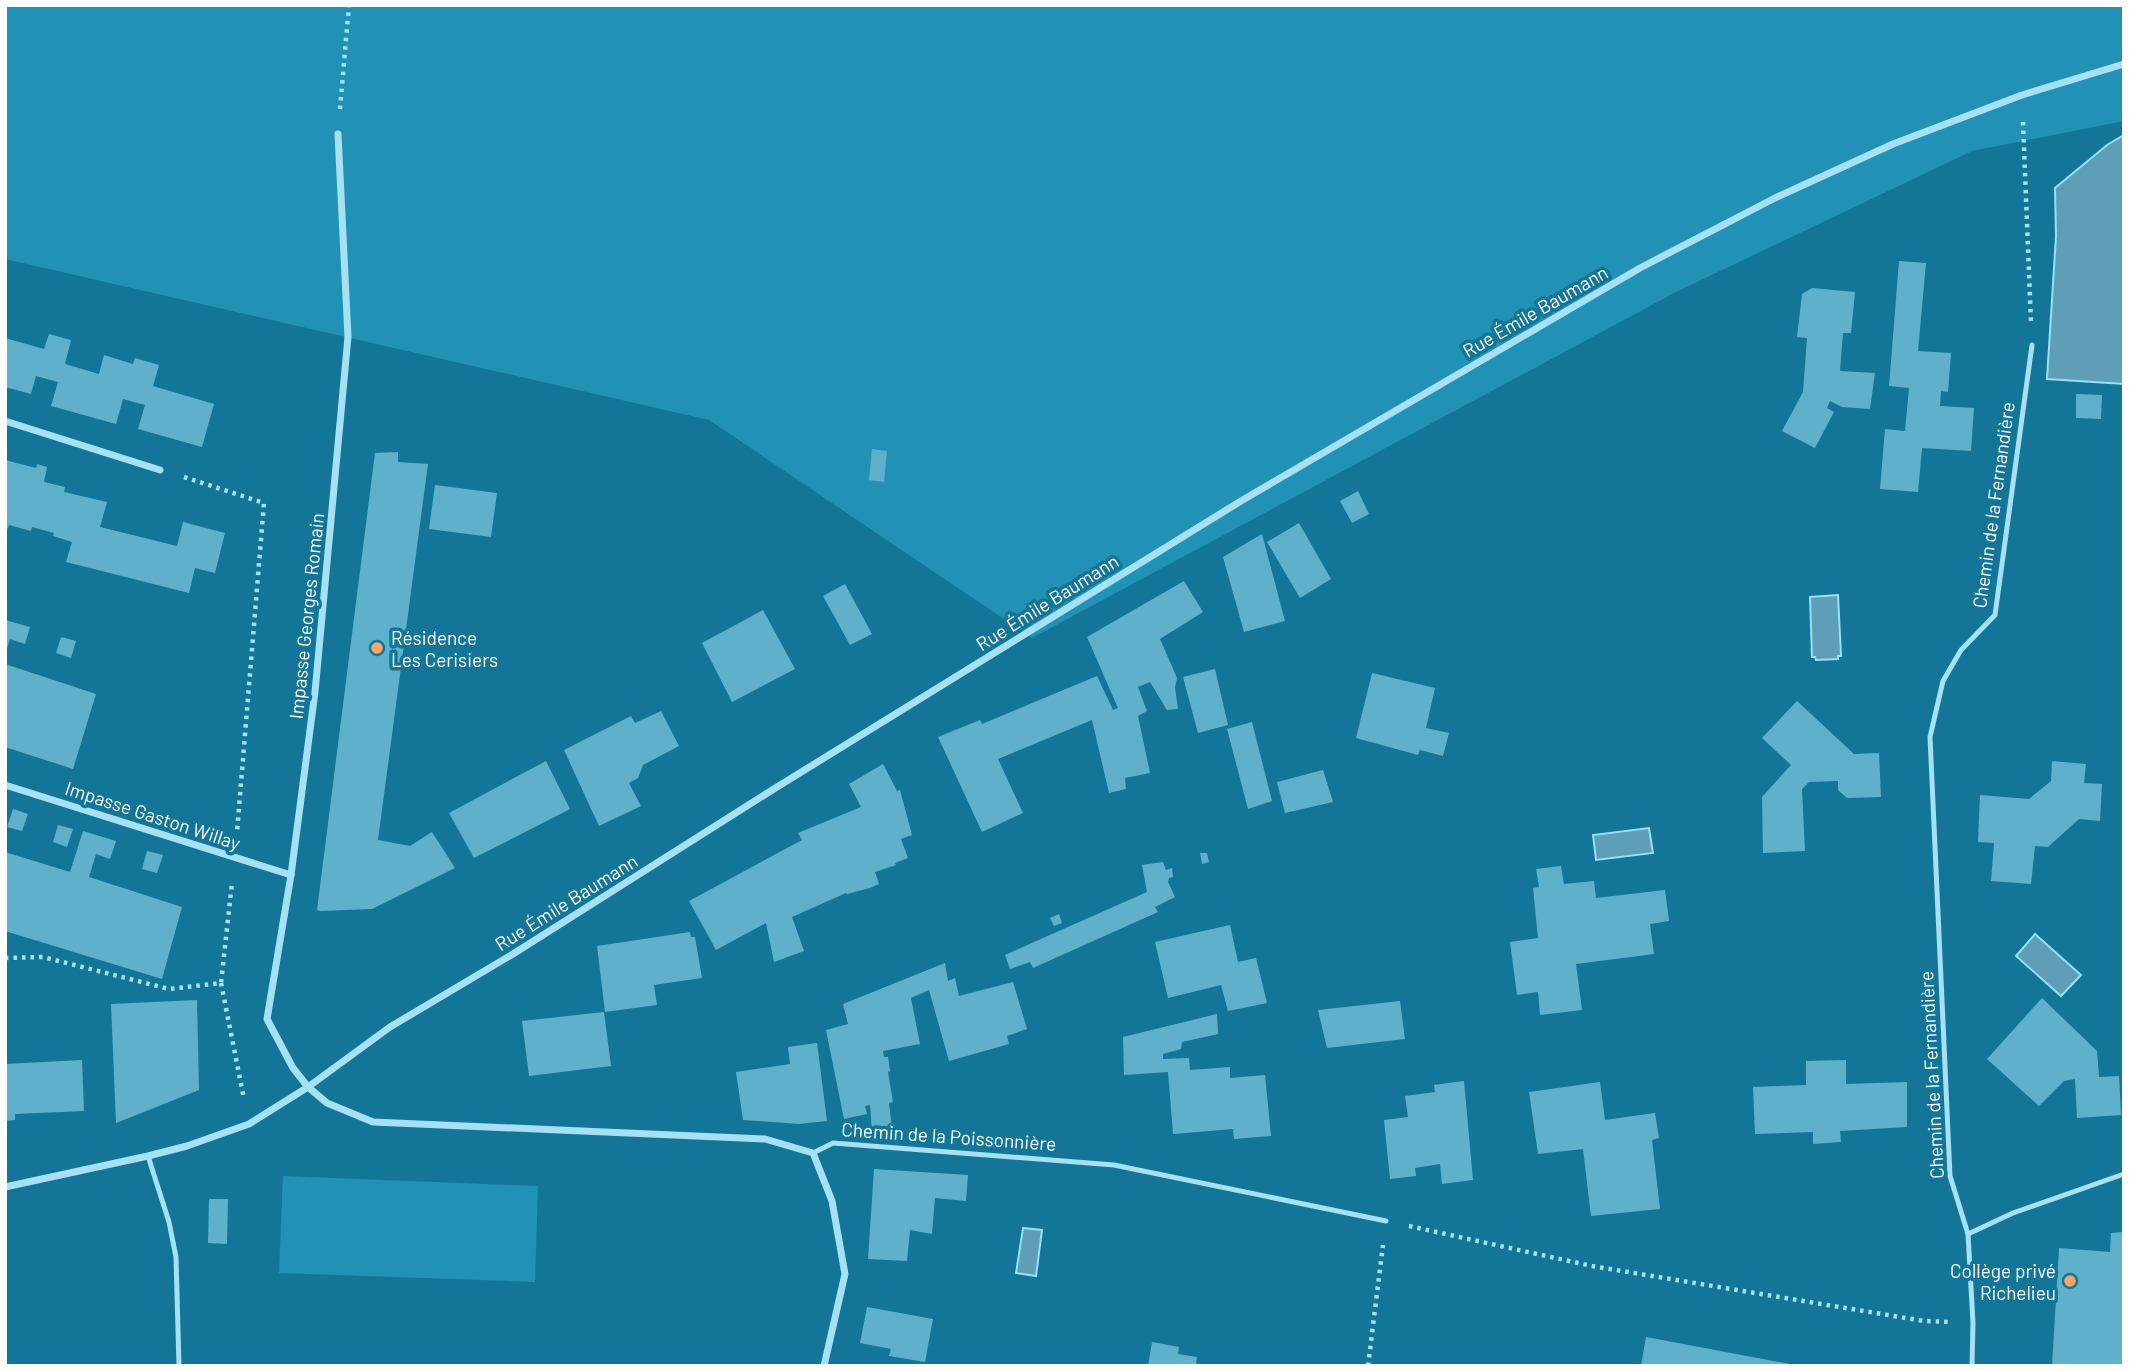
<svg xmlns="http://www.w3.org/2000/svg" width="2129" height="1371" font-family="Barlow,sans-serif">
	<rect width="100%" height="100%" fill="#137698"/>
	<g fill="#2291b6">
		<path d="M5,5H2124V121L1972,151L1676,292L1032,638L709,420L5,259Z"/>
		<path d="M283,1176L538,1186L535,1282L279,1273Z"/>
	</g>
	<g fill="#5e9fb7" stroke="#97e0f6" stroke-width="2">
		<path d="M2124,135V384L2047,379L2056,236L2055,188L2107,145Z"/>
		<path d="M1838,595L1841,656H1838V659L1816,660L1815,657H1812L1810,597Z"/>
		<path d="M1649,828L1653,853L1596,860L1593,835Z"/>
		<path d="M2035,934L2081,975L2061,996L2016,956Z"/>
		<path d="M1023,1228L1042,1230L1036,1276L1016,1273Z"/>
	</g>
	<g fill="#5fb1cb">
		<path d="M1899,261L1926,263L1918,351L1951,353L1948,392L1941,391L1940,406L1974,408L1971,451L1922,448L1918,492L1880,489L1885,429L1905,431L1909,388L1889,386Z"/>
		<path d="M1812,288L1855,292L1851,333H1843L1840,371L1875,373L1870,409L1842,407L1830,401L1827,408L1834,412L1815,448L1782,431L1803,392L1807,338L1797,337L1799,320L1802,294Z"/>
		<path d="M49,334L71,340L65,364L99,374L104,355L133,364L135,358L159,365L153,386L214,404L202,447L138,429L145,405L123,399L116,424L51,406L58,382L36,376L31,394L5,387V338L44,349Z"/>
		<path d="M2076,394L2102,395L2101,419L2076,418Z"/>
		<path d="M872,449L887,451L884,482L869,480Z"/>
		<path d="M398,452V462L428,464L378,840L410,846L432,832L455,868L372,909L320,911L317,910L375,453Z"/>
		<path d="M5,460L36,468L37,464L47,467L44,482L65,487L64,492L107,502L100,527L177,546L183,522L225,533L215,573L195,568L189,593L66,562L72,542L53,536L54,533L32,527L31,531L9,525L5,535Z"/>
		<path d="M435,485L497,493L491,537L429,529Z"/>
		<path d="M1358,491L1369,514L1352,523L1340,501Z"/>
		<path d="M1299,523L1331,579L1300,598L1267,542Z"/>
		<path d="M1262,534L1285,621L1244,632L1223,557Z"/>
		<path d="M1184,581L1203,612L1160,639L1177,678L1175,687L1178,709L1167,710L1150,682L1138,687L1147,711L1138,716L1150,773L1125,778L1126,789L1109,793L1092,720L998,759L1023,813L982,832L938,737L980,720L982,724L1097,676L1113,710L1118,708L1087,637Z"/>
		<path d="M845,584L872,634L850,645L823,596Z"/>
		<path d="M763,610L795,669L732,702L702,643Z"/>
		<path d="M5,620L30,627L25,644L10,639L6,651Z"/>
		<path d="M61,637L76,641L71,658L56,653Z"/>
		<path d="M5,664L96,694L73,769L5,747Z"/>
		<path d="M1215,669L1228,725L1198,733L1183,677Z"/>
		<path d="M1372,673L1435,688L1426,728L1449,733L1443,756L1420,750L1418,755L1356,738Z"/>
		<path d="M1797,701L1854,754L1879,753L1881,797L1847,798L1838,790V781L1809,782L1802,789L1805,851L1763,853L1762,797L1791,765L1762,738Z"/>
		<path d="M661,711L679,746L643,765L638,778L629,783L641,806L599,826L564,750L631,716L635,723Z"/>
		<path d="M1252,722L1272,801L1248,809L1227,729Z"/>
		<path d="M546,761L570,809L474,858L449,813Z"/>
		<path d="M2052,761L2086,764L2084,783L2102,784L2100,821L2079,819L2048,847L2035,846L2031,884L1991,881L1994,843L1978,842L1980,795L2029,799L2051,781Z"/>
		<path d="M883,764L897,791L900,790L912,835L901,839L908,858L895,863L896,865L875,872L879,884L870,888L847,894L846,893L792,917L804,951L774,962L766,923L716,950L689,901L802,840L798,833L861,807L849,784Z"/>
		<path d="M1323,770L1333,802L1285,813L1277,782Z"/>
		<path d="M13,809L28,814L22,831L7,827Z"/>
		<path d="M58,825L73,829L67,847L53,842Z"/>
		<path d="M83,831L116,841L110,859L96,854L89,877L182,907L162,979L5,931V852L70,872Z"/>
		<path d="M147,851L163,855L157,873L142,869Z"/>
		<path d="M1200,853H1207L1209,862L1202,864Z"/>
		<path d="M1163,862L1166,870L1172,868L1173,877L1169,878L1168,882L1175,897L1155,907L1158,912L1033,968L1030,962L1010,969L1005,955L1147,892L1142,865Z"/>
		<path d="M1561,866L1564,884L1594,881L1596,898L1665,890L1669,921L1650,924L1654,954L1576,964L1582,1010L1540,1015L1538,992L1517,995L1510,942L1538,938L1533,888L1539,887L1536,869Z"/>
		<path d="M1059,914L1062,923L1054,926L1050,918Z"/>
		<path d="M1230,925L1238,962L1256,958L1267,1003L1228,1011L1221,985L1168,998L1155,942Z"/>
		<path d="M690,932L691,937H695L702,978L654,985L657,1005L605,1012L597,946Z"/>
		<path d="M945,963L948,981L955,978L959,996L1013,982L1027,1029L1007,1036L1009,1044L949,1061L929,990L911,998L920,1044L883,1051L884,1057H888L890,1071L888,1072L893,1102L889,1103L892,1128L872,1131L870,1105L865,1106L867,1114L844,1119L826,1030L848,1024L843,1004Z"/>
		<path d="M2042,998L2097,1051L2099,1077L2119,1076L2121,1115L2077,1118L2075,1079L2064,1081L2039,1106L1987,1059Z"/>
		<path d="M197,1000L199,1090L116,1123L111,1004Z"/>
		<path d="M1400,1001L1405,1039L1327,1048L1318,1010Z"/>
		<path d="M604,1012L611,1066L529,1076L522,1021Z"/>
		<path d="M1217,1014L1218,1034L1182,1042L1181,1049L1163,1054V1059L1189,1058L1190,1070L1230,1067V1078L1265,1075L1271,1136L1234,1139L1233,1129L1173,1134L1168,1072L1124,1075L1123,1037Z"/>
		<path d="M817,1043L827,1121L799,1124L743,1120L736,1072L790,1064L788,1047Z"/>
		<path d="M82,1060L84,1111L15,1114V1120L5,1121V1064Z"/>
		<path d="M1846,1060V1084L1907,1082V1127L1840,1131L1841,1142L1813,1144V1132L1755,1134L1753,1087L1806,1085V1061Z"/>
		<path d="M1464,1081L1473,1180L1442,1184L1440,1164L1415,1168L1416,1176L1390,1179L1384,1120L1408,1117L1405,1096L1435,1092L1434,1085Z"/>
		<path d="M1600,1082L1605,1120L1655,1113L1659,1138L1652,1140L1660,1209L1591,1216L1583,1149L1538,1154L1529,1092Z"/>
		<path d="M874,1169L968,1175L966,1201L935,1198L932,1234L910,1230L907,1261L868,1259Z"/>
		<path d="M209,1199H228L227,1244L208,1243Z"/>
		<path d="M2124,1232V1366H2052L2059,1248L2110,1252L2111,1233Z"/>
		<path d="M867,1307L933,1319L925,1362L889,1356L891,1349L860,1343Z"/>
		<path d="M1646,1337L1790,1364V1366H1641Z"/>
		<path d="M1152,1342L1179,1347L1178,1354L1197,1357L1196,1363L1202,1366H1148Z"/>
	</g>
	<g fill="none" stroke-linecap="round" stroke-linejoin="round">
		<g stroke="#a5e0f3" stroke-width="4.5" stroke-dasharray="3.5 5" stroke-linecap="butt">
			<path d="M340,109L349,5"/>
			<path d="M2023,122L2031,323"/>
			<path d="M184,477L264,503L237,832"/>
			<path d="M5,958L43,957L169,989L221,983L232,883"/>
			<path d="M221,983L244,1099"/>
			<path d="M1409,1226L1592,1266L1924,1321L1951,1322"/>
			<path d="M1368,1366L1383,1245"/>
		</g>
		<g stroke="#a5e0f3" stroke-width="5">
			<path d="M813,1153L833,1143L1114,1165L1386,1221"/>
			<path d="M148,1156L169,1222L176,1257L179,1366"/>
			<path d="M1968,1234L2013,1213L2124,1174"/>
			<path d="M1972,1366L1973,1323L1968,1234L1950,1176L1930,737L1943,681L1961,650L1995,615L2032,345"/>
		</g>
		<g stroke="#a5e0f3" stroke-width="7">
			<path d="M338,134L348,337L315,692L291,875L267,1019L293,1068L308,1087L327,1103L373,1122L765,1139L813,1153L832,1201L845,1274L824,1366"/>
			<path d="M5,421L160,470"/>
			<path d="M5,785L291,875"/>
			<path d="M5,1187L148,1156L187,1146L249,1124L308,1087L390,1027L513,954L777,787L1241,501L1640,268L1775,198L1893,144L2022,95L2124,64"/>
		</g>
	</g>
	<g fill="#ffa567" stroke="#137698" stroke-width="2.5">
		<circle cx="377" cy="648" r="7"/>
		<circle cx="2070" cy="1281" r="7"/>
	</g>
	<g text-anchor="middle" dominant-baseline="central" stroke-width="7" stroke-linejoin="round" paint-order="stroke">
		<g font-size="19" fill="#fff" stroke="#137698">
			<text transform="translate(1535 311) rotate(-30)">Rue Émile Baumann</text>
			<text transform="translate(1993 505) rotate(-82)">Chemin de la Fernandière</text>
			<text transform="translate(1047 602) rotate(-32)">Rue Émile Baumann</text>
			<text transform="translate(306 616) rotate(-84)">Impasse Georges Romain</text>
			<text transform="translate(153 815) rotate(18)">Impasse Gaston Willay</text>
			<text transform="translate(566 902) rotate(-32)">Rue Émile Baumann</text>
			<text transform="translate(1931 1075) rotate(-93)">Chemin de la Fernandière</text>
			<text transform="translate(949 1136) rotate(4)">Chemin de la Poissonnière</text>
		</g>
		<g font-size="19" fill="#fff" stroke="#137698" text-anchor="start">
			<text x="391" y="637">Résidence<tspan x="391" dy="22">Les Cerisiers</tspan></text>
			<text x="2056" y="1270" text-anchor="end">Collège privé<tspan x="2056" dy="22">Richelieu</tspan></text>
		</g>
	</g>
	<rect width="2129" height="1371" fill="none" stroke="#ffffff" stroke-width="14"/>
</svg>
